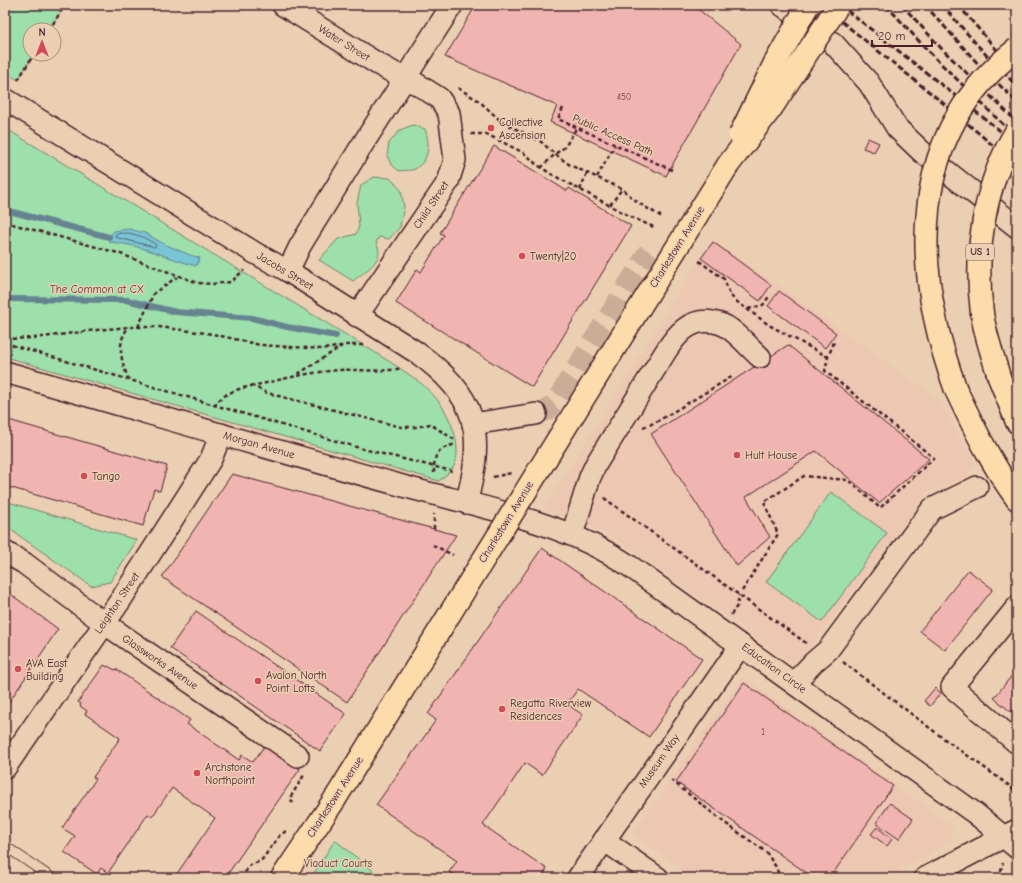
<svg xmlns="http://www.w3.org/2000/svg" width="1022" height="883" font-family="'Comic Neue',sans-serif">
	<rect width="100%" height="100%" fill="#ebcfb2"/>
	<filter id="ink" filterUnits="userSpaceOnUse"><feTurbulence type="fractalNoise" baseFrequency=".025" numOctaves="2"/><feDisplacementMap in="SourceGraphic" scale="8" xChannelSelector="R" yChannelSelector="G"/><feConvolveMatrix kernelMatrix="1 2 1 2 8 2 1 2 1" color-interpolation-filters="sRGB"/></filter>
	<g filter="url(#ink)">
		<g fill="#ecc7b2">
			<path d="M1001,5H1017V19Z"/>
			<path d="M712,239L938,399L974,462L967,476L928,492L796,666L618,540L591,526L544,509Z"/>
			<path d="M743,677L952,826V840L886,878H693L633,833Z"/>
		</g>
		<g fill="#9de0ab" stroke="#74806b">
			<path d="M5,5H65L49,30H30V54H34L18,80L5,72Z"/>
			<path d="M413,125L425,129C430,143 430,160 415,169C411,171 404,170 399,171L391,164L387,156L389,143L400,130Z"/>
			<path d="M5,128L376,353C411,376 441,390 454,432C457,442 459,456 454,466C451,471 444,477 439,481L5,357Z"/>
			<path d="M374,177L390,178L401,190L404,207L400,227L389,239L379,237L376,242C377,245 379,249 379,252C379,264 361,274 353,281L319,260L338,239L356,234L359,226L357,203L361,185Z"/>
			<path d="M831,492L887,533L822,622L766,582Z"/>
			<path d="M5,501L137,540L110,582L91,586L11,530L5,528Z"/>
			<path d="M335,840L382,878H311Z"/>
		</g>
		<path fill="#78c6d5" stroke="#668391" d="M129,229L145,233L162,243L190,255L200,258L196,266C167,258 140,244 109,242V237L114,231Z"/>
		<g fill="none" stroke-linecap="round" stroke-linejoin="round">
			<path stroke="#5c626f" stroke-width="1" d="M129,233L143,237L155,244L156,246L154,247L115,237L116,234Z"/>
			<g stroke="#668391" stroke-width="6">
				<path d="M5,210L109,237"/>
				<path d="M5,299L126,300L176,312L252,318L287,327L336,336"/>
			</g>
		</g>
		<g fill="#f0b5b1" stroke="#4a1f2b">
			<path d="M476,5H693L741,44L666,176L550,122L557,106L445,57Z"/>
			<path d="M868,138L879,143L874,152L863,148Z"/>
			<path d="M494,146L567,191L569,188L631,226L532,387L396,303L417,269L421,272L444,235L440,233Z"/>
			<path d="M713,242L771,285L760,301L701,258Z"/>
			<path d="M779,291L836,333L825,348L768,306Z"/>
			<path d="M788,345L929,459L879,503L816,451L746,497L770,537L737,566L651,434Z"/>
			<path d="M5,419L167,466L160,491L154,489L143,526L5,486Z"/>
			<path d="M232,474L456,535L347,702L162,577Z"/>
			<path d="M542,548L702,659L649,737L578,689L567,704L583,715L542,775L525,763L483,825L547,869L541,878H458L449,872L457,861L376,805L436,720L428,714Z"/>
			<path d="M968,570L993,589L945,650L920,631Z"/>
			<path d="M5,590L58,629L5,708Z"/>
			<path d="M196,611L346,714L320,751L170,648Z"/>
			<path d="M104,665L107,667L108,666L115,670L116,669L190,720L187,724L239,760L242,755L253,762L265,745L300,769L225,878H174L215,818L172,788L152,817L148,814L108,873L101,868L97,874L64,852L75,836L62,828L96,779L93,777L120,738L85,714L87,711L80,706L81,704L78,702Z"/>
			<path d="M1017,669V704L1011,712L994,698Z"/>
			<path d="M744,683L893,786L830,878H814L676,782Z"/>
			<path d="M935,688L941,693L930,706L924,701Z"/>
			<path d="M890,803L913,819L899,839L876,823Z"/>
			<path d="M877,827L892,839L887,846L871,834Z"/>
		</g>
		<g fill="none" stroke-linecap="round" stroke-linejoin="round">
			<path stroke="#cbac97" stroke-width="21" stroke-dasharray="21 10" stroke-linecap="butt" d="M536,414L546,411L555,403L649,251"/>
			<g stroke="#4a1f2b" stroke-width="24">
				<g id="minor">
					<path d="M283,5L378,64L405,79L417,84L439,98L449,113L455,160L448,182L357,316"/>
					<path d="M782,5L833,43L869,83L897,128L921,151L1017,227"/>
					<path d="M5,99L255,253L288,271L416,352C477,395 486,432 466,503"/>
					<path d="M288,271L300,246L359,150L452,5"/>
					<path d="M5,372C135,409 265,448 396,484C476,507 561,519 631,567L976,814L1017,848"/>
					<path d="M473,424L536,414"/>
					<path d="M572,535L590,477L596,464L666,351C677,334 690,318 713,322C719,323 725,325 730,329C741,337 750,348 760,357"/>
					<path d="M5,552L24,563L104,623L298,756"/>
					<path d="M1017,607L952,687L1017,743"/>
					<path d="M794,683L814,662L828,650L932,509L977,487"/>
					<path d="M5,768L120,601L211,459L221,434"/>
					<path d="M604,840L658,878"/>
					<path d="M578,878L741,645"/>
					<path d="M925,878L1015,831"/>
				</g>
			</g>
			<g stroke="#4a1f2b" stroke-width="25">
				<path id="major" d="M282,878L335,799"/>
			</g>
			<g stroke="#4a1f2b" stroke-width="25">
				<g id="highway">
					<path d="M999,377L1017,422"/>
					<path d="M956,390C974,428 992,465 1017,499"/>
				</g>
			</g>
			<g stroke="#4a1f2b" stroke-width="2.5" stroke-dasharray="4 3" stroke-linecap="butt">
				<path d="M49,30L65,5"/>
				<path d="M18,80L34,54"/>
				<path d="M458,88L479,101L502,122L540,141L555,154L570,165L622,189L640,204L662,217"/>
				<path d="M563,108L558,119L672,170"/>
				<path d="M471,134H486L520,151L527,155L536,164L551,174L633,218L656,228"/>
				<path d="M541,168L555,154L565,147L577,127"/>
				<path d="M597,177L615,145"/>
				<path d="M580,190L587,173"/>
				<path d="M610,205L622,189"/>
				<path d="M5,222L118,253L198,283L212,284L231,282L244,270"/>
				<path d="M699,261L724,279L730,295L736,301L769,325L828,357"/>
				<path d="M748,309L763,305L770,295"/>
				<path d="M138,327L154,293L177,277"/>
				<path d="M5,339L35,338L97,330L129,327H159L213,334L260,345L323,349L331,348L345,345H365"/>
				<path d="M5,343L363,449L452,471"/>
				<path d="M298,374L342,346"/>
				<path d="M129,380C122,364 115,342 129,327"/>
				<path d="M251,385L267,393L401,427H417L430,424L455,440"/>
				<path d="M214,406C226,389 248,387 266,383C290,377 314,372 339,370C359,369 382,373 401,368"/>
				<path d="M643,427L647,426L658,421L733,376"/>
				<path d="M434,473C434,454 436,450 455,444"/>
				<path d="M493,477L511,473"/>
				<path d="M604,498L806,643"/>
				<path d="M434,529V514"/>
				<path d="M433,545L453,555"/>
				<path d="M742,591L778,534L764,502L804,476L848,480L880,508L934,458L825,371L828,357L834,342"/>
				<path d="M731,615L737,606L739,595"/>
				<path d="M843,662L939,735L1014,789H1017"/>
				<path d="M671,780L725,823L766,852L776,867L780,878"/>
				<path d="M1014,789L1017,807"/>
				<path d="M293,803L290,798L304,775"/>
				<path d="M241,878L250,865L261,861L280,835L288,830"/>
				<path d="M999,878L1003,863"/>
			</g>
			<use href="#minor" stroke="#ebcfb2" stroke-width="21"/>
			<use href="#major" stroke="#fddcac" stroke-width="22"/>
			<use href="#highway" stroke="#fddcac" stroke-width="22"/>
			<g stroke="#4a1f2b" stroke-width="1">
				<path d="M5,840L61,878"/>
				<path d="M5,852L43,878"/>
			</g>
			<g stroke="#4a1f2b" stroke-width="3" stroke-dasharray="6 3" stroke-linecap="butt">
				<path d="M821,5L948,107L1017,166"/>
				<path d="M840,5L1017,144"/>
				<path d="M886,5L929,52L1017,138"/>
				<path d="M902,5L941,48L1017,122"/>
				<path d="M925,5L981,67L1017,102"/>
				<path d="M942,5L989,58L1017,86"/>
				<path d="M958,5L996,49L1017,70"/>
			</g>
			<g stroke="#4a1f2b" stroke-width="25" stroke-linecap="butt">
				<g id="major-bridge">
					<path d="M740,135L774,65L808,5"/>
					<path d="M335,799L728,165L772,107L837,7"/>
				</g>
			</g>
			<g stroke="#4a1f2b" stroke-width="25" stroke-linecap="butt">
				<g id="highway-bridge">
					<path d="M999,377C993,356 985,335 982,313C974,251 984,184 1017,130"/>
					<path d="M956,390C912,270 906,134 1017,49"/>
				</g>
			</g>
			<use href="#major-bridge" stroke="#fddcac" stroke-width="22"/>
			<use href="#highway-bridge" stroke="#fddcac" stroke-width="22"/>
		</g>
	</g>
	<g fill="#d1495b" stroke="#ebcfb2" stroke-width="1.5">
		<circle cx="491" cy="128" r="4"/>
		<circle cx="522" cy="256" r="4"/>
		<circle cx="737" cy="455" r="4"/>
		<circle cx="84" cy="476" r="4"/>
		<circle cx="18" cy="669" r="4"/>
		<circle cx="258" cy="681" r="4"/>
		<circle cx="502" cy="709" r="4"/>
		<circle cx="197" cy="773" r="4"/>
	</g>
	<g text-anchor="middle" dominant-baseline="central" stroke-width="3" stroke-linejoin="round" paint-order="stroke">
		<g font-size="9" fill="#74444c">
			<text x="624" y="97">450</text>
			<text x="763" y="732">1</text>
		</g>
		<rect fill="#ebcfb2" stroke="#7a5454" stroke-width="1" x="966" y="244" width="28" height="16" rx="3"/>
		<g font-size="10" font-weight="bold" fill="#4a1f2b">
			<text x="980" y="252">US 1</text>
		</g>
		<g font-size="11" fill="#4a1f2b" stroke="#ebcfb2">
			<text transform="translate(344 43) rotate(32)">Water Street</text>
			<text transform="translate(613 135) rotate(24)">Public Access Path</text>
			<text transform="translate(431 205) rotate(-56)">Child Street</text>
			<text transform="translate(677 247) rotate(-58)">Charlestown Avenue</text>
			<text transform="translate(285 271) rotate(31)">Jacobs Street</text>
			<text transform="translate(259 445) rotate(16)">Morgan Avenue</text>
			<text transform="translate(506 522) rotate(-58)">Charlestown Avenue</text>
			<text transform="translate(117 603) rotate(-56)">Leighton Street</text>
			<text transform="translate(160 662) rotate(34)">Glassworks Avenue</text>
			<text transform="translate(774 668) rotate(36)">Education Circle</text>
			<text transform="translate(659 761) rotate(-55)">Museum Way</text>
			<text transform="translate(335 797) rotate(-57)">Charlestown Avenue</text>
		</g>
		<g font-size="11" fill="#4a1f2b" stroke="#ebcfb2" text-anchor="start">
			<text x="499" y="122">Collective<tspan x="499" dy="13">Ascension</tspan></text>
			<text x="530" y="256">Twenty|20</text>
			<text x="745" y="455">Hult House</text>
			<text x="92" y="476">Tango</text>
			<text x="26" y="663">AVA East<tspan x="26" dy="13">Building</tspan></text>
			<text x="266" y="675">Avalon North<tspan x="266" dy="13">Point Lofts</tspan></text>
			<text x="510" y="703">Regatta Riverview<tspan x="510" dy="13">Residences</tspan></text>
			<text x="205" y="767">Archstone<tspan x="205" dy="13">Northpoint</tspan></text>
		</g>
		<g font-size="11" fill="#563c3e" stroke="#ebcfb2">
			<text x="97" y="289">The Common at CX</text>
			<text x="338" y="863">Viaduct Courts</text>
		</g>
	</g>
	<rect width="1022" height="883" fill="none" stroke="#ebcfb2" stroke-width="20"/>
	<rect x="10" y="10" width="1002" height="863" fill="none" stroke="#4a1f2b" stroke-width="1.5" filter="url(#ink)"/>
	<g transform="translate(42 42)"><circle r="19" fill="#ebcfb2" stroke="#ab897c"/>
	<path d="M0-3L7 15L0 10L-7 15Z" fill="#d1495b"/>
	<text y="-6" font-size="11" font-weight="bold" text-anchor="middle" fill="#4a1f2b">N</text>
	</g>
	<path d="M872 40v6h60v-6" fill="none" stroke="#4a1f2b" stroke-width="2"/>
	<text x="878" y="40" font-size="12" fill="#4a1f2b" stroke="#ebcfb2" stroke-width="3" paint-order="stroke">20 m</text>
</svg>
